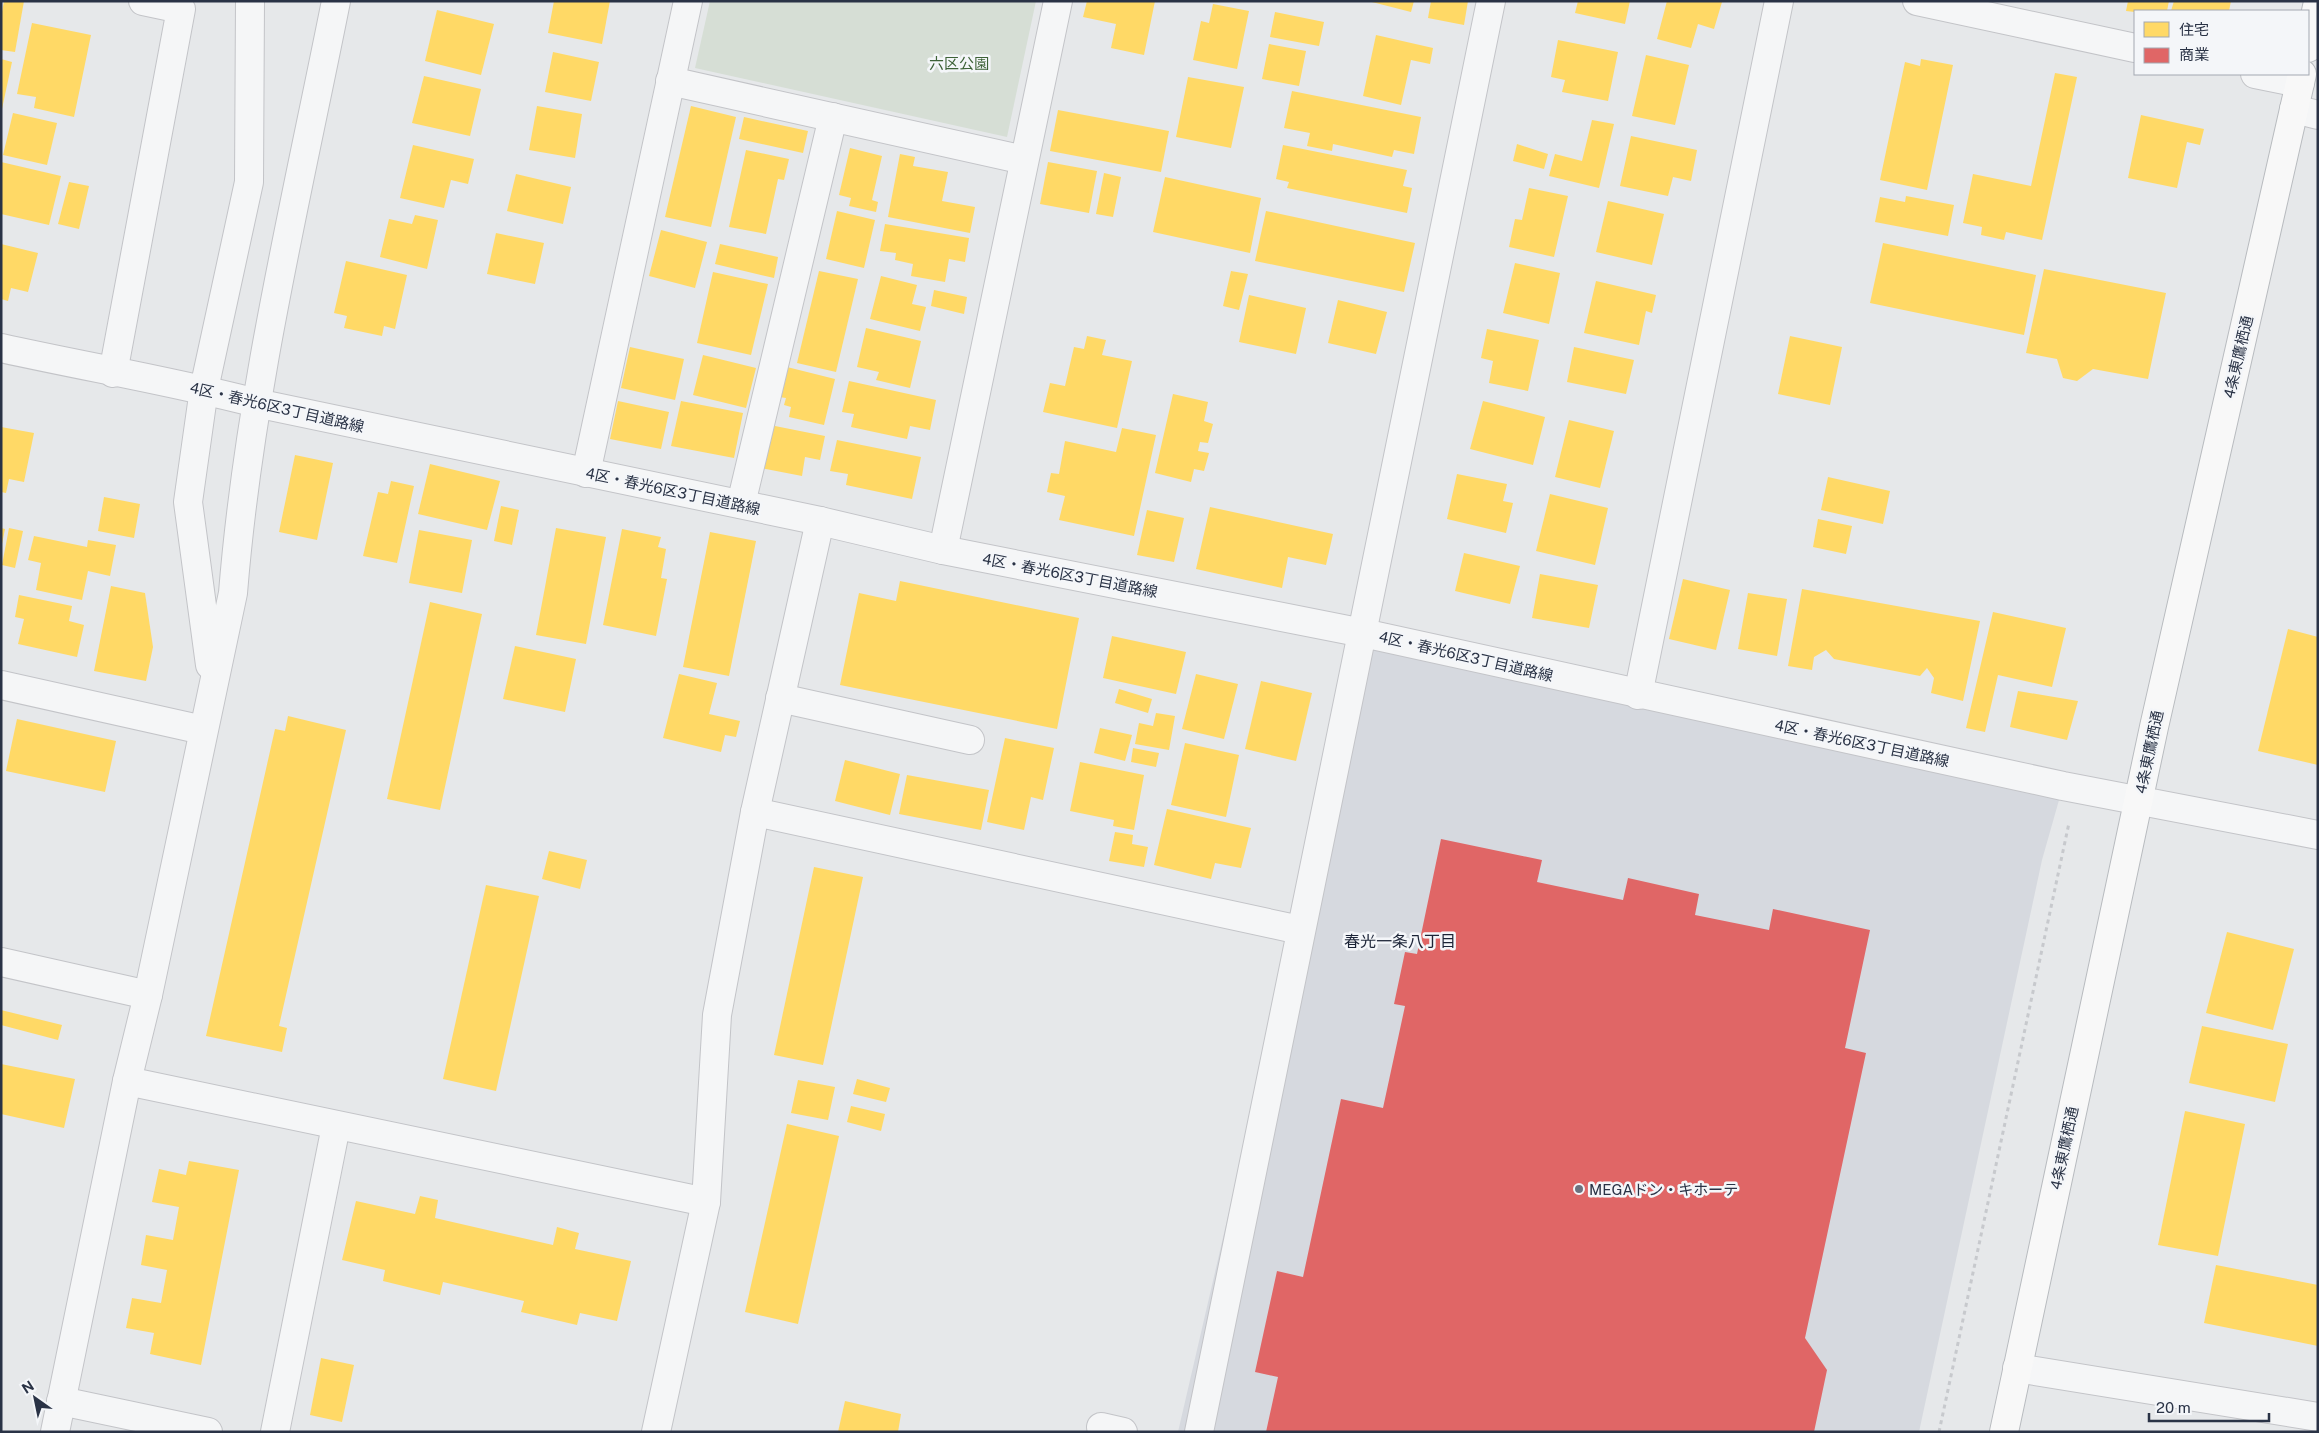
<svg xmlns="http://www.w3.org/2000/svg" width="2319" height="1433" font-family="'Public Sans','Noto Sans JP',sans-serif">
	<rect width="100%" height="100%" fill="#e6e8ea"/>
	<path fill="#d6d9df" d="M1363,633L2063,786L2042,860L1919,1432H1178Z"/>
	<path fill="#d6ded5" d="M710,1H1036L1007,137L695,68Z"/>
	<g fill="#ffd966">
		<path d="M4,1H24L15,52L1,50V17Z"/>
		<path d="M554,1H610L602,44L548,33Z"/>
		<path d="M1087,1H1155L1144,55L1111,48L1116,24L1083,17Z"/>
		<path d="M1368,1H1414L1411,12Z"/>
		<path d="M1431,1H1468L1464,25L1428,18Z"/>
		<path d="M1578,1H1630L1625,24L1575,13Z"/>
		<path d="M1667,1L1722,2L1714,29L1698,24L1691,48L1657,39Z"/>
		<path d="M2128,1H2169L2167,11L2135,12L2126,11Z"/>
		<path d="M2174,1H2231L2229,11H2171Z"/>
		<path d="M1213,4L1249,11L1237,69L1193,60L1201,21L1209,23Z"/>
		<path d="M437,10L494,24L481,75L425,61Z"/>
		<path d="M1275,12L1324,22L1319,46L1270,37Z"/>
		<path d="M32,23L91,35L74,117L34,108L36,97L17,94Z"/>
		<path d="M1376,35L1433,48L1430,64L1411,60L1401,105L1363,96Z"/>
		<path d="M1558,40L1618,52L1608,101L1562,92L1565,80L1551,77Z"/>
		<path d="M1269,44L1306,51L1299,86L1262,79Z"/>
		<path d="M553,52L599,62L591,101L545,92Z"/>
		<path d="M1646,55L1689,65L1675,125L1632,116Z"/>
		<path d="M1,59L12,62L2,109H1Z"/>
		<path d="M1921,59L1953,65L1927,190L1880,180L1905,62L1920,66Z"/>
		<path d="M2055,73L2077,77L2042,240L2006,232L2004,240L1981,235L1982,227L1963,223L1973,174L2031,186Z"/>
		<path d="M424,76L481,89L470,136L412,123Z"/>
		<path d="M1188,77L1244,87L1231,148L1176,137Z"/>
		<path d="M1292,91L1421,117L1414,154L1394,150L1392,157L1333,144L1332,151L1307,146L1310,133L1284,128Z"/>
		<path d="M537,106L582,114L575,158L529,150Z"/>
		<path d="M691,106L736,117L711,227L665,217Z"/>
		<path d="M1058,110L1169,131L1161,172L1050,151Z"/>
		<path d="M13,113L57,123L47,165L3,155Z"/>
		<path d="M2141,115L2204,129L2200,145L2187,142L2177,188L2128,178Z"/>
		<path d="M744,117L808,131L803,153L739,139Z"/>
		<path d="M1592,120L1614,124L1599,188L1549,176L1555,154L1582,161Z"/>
		<path d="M1631,136L1697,150L1691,181L1673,177L1668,196L1620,186Z"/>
		<path d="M1517,144L1548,154L1544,169L1513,161Z"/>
		<path d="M413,145L474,159L468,184L451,180L444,208L400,198Z"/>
		<path d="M1283,145L1407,170L1403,186L1412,188L1407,213L1287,188L1289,182L1276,179Z"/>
		<path d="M850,148L882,156L872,200L878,202L876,212L849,206L851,198L839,195Z"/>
		<path d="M746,150L789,159L784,180L778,179L766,234L729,227Z"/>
		<path d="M900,154L915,157L913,166L948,172L942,201L975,207L970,233L888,217Z"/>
		<path d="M1,162L61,176L49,225L1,214Z"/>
		<path d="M1048,162L1097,171L1089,213L1040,204Z"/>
		<path d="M1104,173L1121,177L1113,217L1096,214Z"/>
		<path d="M516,174L571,187L563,224L507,211Z"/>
		<path d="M1165,177L1261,198L1250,253L1153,232Z"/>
		<path d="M69,182L89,186L79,229L58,224Z"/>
		<path d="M1529,188L1568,196L1554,257L1509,247L1515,219L1522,220Z"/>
		<path d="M1906,196L1954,205L1948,236L1875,222L1880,197L1905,202Z"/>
		<path d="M1608,201L1664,214L1652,265L1596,252Z"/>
		<path d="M837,211L875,220L864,268L826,259Z"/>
		<path d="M1266,211L1415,243L1404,292L1255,261Z"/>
		<path d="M415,215L438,220L427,269L380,257L389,219L412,224Z"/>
		<path d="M885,224L969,238L965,262L949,259L945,282L911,276L913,264L895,260L896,253L880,251Z"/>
		<path d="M661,230L707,242L695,288L649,276Z"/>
		<path d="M496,233L544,243L535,284L487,274Z"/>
		<path d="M1883,243L2036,275L2024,335L1870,303Z"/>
		<path d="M1,244L38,253L28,292L11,288L8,301L1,299Z"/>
		<path d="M720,244L778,257L774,278L715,264Z"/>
		<path d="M346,261L407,275L395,329L384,326L382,336L344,328L347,316L334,313Z"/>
		<path d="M1515,263L1560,273L1549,324L1503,313Z"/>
		<path d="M2044,269L2166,293L2148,379L2093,369L2077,381L2063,378L2057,359L2026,353Z"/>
		<path d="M819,271L858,279L836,372L797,363Z"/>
		<path d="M1231,271L1248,274L1239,310L1223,306Z"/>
		<path d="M713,272L768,284L751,355L697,343Z"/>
		<path d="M881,276L917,285L912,304L926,307L920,331L870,319Z"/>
		<path d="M1596,281L1656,295L1652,313L1646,311L1639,345L1584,333Z"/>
		<path d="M934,290L967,297L964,314L931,306Z"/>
		<path d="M1249,295L1306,308L1296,354L1239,342Z"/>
		<path d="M1338,300L1387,312L1376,354L1328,343Z"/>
		<path d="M866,328L921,341L910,388L876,380L879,372L857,367Z"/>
		<path d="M1487,329L1539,340L1528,391L1489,383L1493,361L1481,358Z"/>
		<path d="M1087,336L1106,340L1102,355L1132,361L1117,428L1043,412L1050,383L1065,386L1074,347L1084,349Z"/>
		<path d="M1790,336L1842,347L1830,405L1778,394Z"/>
		<path d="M630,347L684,359L675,400L621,388Z"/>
		<path d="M1574,347L1634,360L1626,394L1567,382Z"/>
		<path d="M703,355L756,368L746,408L693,395Z"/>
		<path d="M787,367L835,379L824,425L789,417L791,407L784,405L786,398L779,397Z"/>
		<path d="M849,381L936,400L930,430L910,426L907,439L851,427L854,414L842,412Z"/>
		<path d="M1173,394L1208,402L1204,421L1213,424L1208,443L1200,442L1198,451L1209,453L1204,471L1194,469L1191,482L1155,473Z"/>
		<path d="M618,401L669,412L661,449L610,439Z"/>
		<path d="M681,401L743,413L734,458L671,446Z"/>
		<path d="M1483,401L1545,417L1533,465L1470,449Z"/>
		<path d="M1569,420L1614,431L1600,488L1555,477Z"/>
		<path d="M770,425L825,436L820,460L805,457L802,476L761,468Z"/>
		<path d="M1,427L34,433L24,482L9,479L6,493L1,492Z"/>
		<path d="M1122,428L1156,435L1134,536L1059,520L1065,496L1047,492L1051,473L1059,474L1065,441L1116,452Z"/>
		<path d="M837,440L921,457L912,499L846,485L848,474L830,471Z"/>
		<path d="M295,455L333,463L317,540L279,532Z"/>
		<path d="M430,464L500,481L487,530L418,514Z"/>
		<path d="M1457,474L1507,484L1503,501L1513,503L1506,533L1447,519Z"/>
		<path d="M1828,477L1890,491L1883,524L1821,510Z"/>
		<path d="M391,481L414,486L397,563L363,556L378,492L388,494Z"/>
		<path d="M1550,494L1608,508L1595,565L1536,551Z"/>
		<path d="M104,497L140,504L134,538L98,531Z"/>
		<path d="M501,506L519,510L512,545L494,541Z"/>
		<path d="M1210,507L1333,534L1326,565L1288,557L1282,588L1196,569Z"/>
		<path d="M1147,510L1184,518L1174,562L1137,555Z"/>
		<path d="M1818,519L1852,526L1846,554L1813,547Z"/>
		<path d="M1,528L5,529L2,544H1Z"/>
		<path d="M9,528L23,531L15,568L2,565Z"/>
		<path d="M556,528L606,537L586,644L536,635Z"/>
		<path d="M622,529L661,537L658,547L666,549L661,578L667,579L656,636L603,625Z"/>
		<path d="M419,530L472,540L462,593L409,583Z"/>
		<path d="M710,532L756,541L729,676L683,667Z"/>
		<path d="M34,536L87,547L88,540L116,545L110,576L88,571L82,600L36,590L41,563L28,560Z"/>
		<path d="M1464,553L1520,566L1510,604L1455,591Z"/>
		<path d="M1540,574L1598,585L1589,628L1532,618Z"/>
		<path d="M1683,579L1730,590L1716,650L1669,639Z"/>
		<path d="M900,581L1079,618L1057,729L840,685L859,593L896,601Z"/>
		<path d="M111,586L145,593L153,647L146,681L94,671Z"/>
		<path d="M1802,589L1980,621L1963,701L1931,693L1934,678L1927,668L1920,676L1834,659L1826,650L1814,657L1812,670L1788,666Z"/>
		<path d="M1748,593L1787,599L1777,656L1738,649Z"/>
		<path d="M19,595L72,606L69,621L84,625L77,657L18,644L24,619L15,617Z"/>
		<path d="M430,602L482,614L440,810L387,799Z"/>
		<path d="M1993,612L2066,628L2052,687L1998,675L1985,732L1966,728Z"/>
		<path d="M2288,629L2318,637V765L2258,751Z"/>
		<path d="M1112,636L1186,652L1176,694L1103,678Z"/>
		<path d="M515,646L576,659L565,712L503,699Z"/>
		<path d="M679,674L717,683L709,714L740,721L736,737L725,735L721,752L663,738Z"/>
		<path d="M1196,674L1238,684L1224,739L1182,729Z"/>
		<path d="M1261,681L1312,693L1296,761L1245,749Z"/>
		<path d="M1119,689L1152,699L1148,713L1115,703Z"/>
		<path d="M2018,691L2078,701L2067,740L2010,727Z"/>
		<path d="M1156,713L1175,716L1169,750L1135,744L1139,723L1153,726Z"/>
		<path d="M288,716L346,730L279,1026L287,1028L282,1052L206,1036L275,729L285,731Z"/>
		<path d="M17,719L116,741L105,792L6,771Z"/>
		<path d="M1100,728L1132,735L1125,761L1094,753Z"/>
		<path d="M1005,738L1054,748L1043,800L1031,797L1024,830L987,822Z"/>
		<path d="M1185,743L1239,755L1226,817L1171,805Z"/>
		<path d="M1133,748L1159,753L1156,767L1131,762Z"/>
		<path d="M845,760L900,774L890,815L835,801Z"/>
		<path d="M1080,762L1144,775L1134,830L1113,826L1114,820L1070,811Z"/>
		<path d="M907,775L989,790L981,830L899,814Z"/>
		<path d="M1167,809L1251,828L1241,868L1215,863L1211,879L1154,865Z"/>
		<path d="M1115,832L1133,835L1132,844L1148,847L1144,867L1109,861Z"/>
		<path d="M549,851L587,860L580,889L542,879Z"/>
		<path d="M814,867L863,877L823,1065L774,1055Z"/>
		<path d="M486,885L539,896L496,1091L443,1079Z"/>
		<path d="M2227,932L2294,949L2273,1030L2206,1013Z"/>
		<path d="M1,1010L62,1025L58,1040L1,1025Z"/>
		<path d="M2202,1026L2288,1044L2275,1102L2189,1083Z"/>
		<path d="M1,1064L75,1079L64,1128L1,1114Z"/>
		<path d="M857,1079L890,1088L886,1102L853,1094Z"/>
		<path d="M798,1080L835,1087L828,1120L791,1113Z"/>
		<path d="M851,1106L885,1114L881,1131L847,1122Z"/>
		<path d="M2185,1111L2245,1124L2218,1256L2158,1245Z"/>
		<path d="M787,1124L839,1136L798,1324L745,1312Z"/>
		<path d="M189,1161L239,1170L201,1365L150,1354L154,1333L126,1328L132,1298L161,1303L167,1270L141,1265L146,1235L173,1240L179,1207L152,1202L159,1169L186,1175Z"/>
		<path d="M420,1196L438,1200L435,1218L553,1245L557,1227L579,1233L575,1249L631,1261L617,1321L580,1313L577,1325L521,1312L524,1301L443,1282L440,1295L383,1281L385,1270L342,1260L356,1201L415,1214Z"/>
		<path d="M2216,1265L2318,1285V1346L2204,1323Z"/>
		<path d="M321,1358L354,1365L342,1422L310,1415Z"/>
		<path d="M845,1401L901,1414L898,1432H838Z"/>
	</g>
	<path fill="#e06666" d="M1441,839L1542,860L1537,882L1623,900L1628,878L1699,894L1695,915L1769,930L1773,909L1870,930L1845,1048L1866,1053L1805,1338L1827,1370L1814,1432H1266L1278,1377L1255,1372L1277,1271L1303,1277L1341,1099L1383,1108L1405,1006L1394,1004L1405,952L1417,954Z"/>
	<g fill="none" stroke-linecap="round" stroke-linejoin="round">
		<g stroke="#c3c4c8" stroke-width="30">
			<g id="minor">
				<path d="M1917,1L2135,48"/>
				<path d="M2255,74L2300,83"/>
				<path d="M670,81L1024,160"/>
				<path d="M2294,109L2318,115"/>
				<path d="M1,348C86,367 172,381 256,403L820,521L943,550L1363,633L2063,786L2318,835"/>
				<path d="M113,373L181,9L143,1"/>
				<path d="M586,473L688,1"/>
				<path d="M741,504L833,117"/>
				<path d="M943,550L1058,1"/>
				<path d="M210,665L188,502L204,389L249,182L250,1"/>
				<path d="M1,685L203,730"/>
				<path d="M1638,695L1779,1"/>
				<path d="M780,698L970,740"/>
				<path d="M755,812L1300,930"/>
				<path d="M1,962L148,995"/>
				<path d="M127,1081L706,1202"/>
				<path d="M2017,1368L2318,1417"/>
				<path d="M61,1401L208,1432"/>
				<path d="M1101,1427L1123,1432"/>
				<path d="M55,1432L127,1081L148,995L233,593C249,394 297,197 336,1"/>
				<path d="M275,1432L336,1126"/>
				<path d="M656,1432L706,1202L717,1015L755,812L820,521"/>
				<path d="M1199,1432L1491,1"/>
			</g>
		</g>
		<g stroke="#b8bbbf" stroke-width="30">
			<g id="highway">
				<path d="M2308,48L2318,2"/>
				<path d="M2004,1432L2154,727L2302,74"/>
			</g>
		</g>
		<path stroke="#c7c9cd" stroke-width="3" stroke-dasharray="4 4" stroke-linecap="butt" d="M1939,1432L2069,823"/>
		<use href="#minor" stroke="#f5f6f7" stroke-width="28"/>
		<use href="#highway" stroke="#f8f8f8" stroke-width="28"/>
	</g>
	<circle fill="#6c727f" stroke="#f4f6f9" stroke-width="2" cx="1579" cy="1189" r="5"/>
	<g text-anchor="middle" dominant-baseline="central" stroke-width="5" stroke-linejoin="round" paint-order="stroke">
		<g font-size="15" fill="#3d6237" stroke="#f4f6f9">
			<text x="959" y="63">六区公園</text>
		</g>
		<g font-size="15" fill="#2a3346" stroke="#f4f6f9">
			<text transform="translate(2238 357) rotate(-77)">4条東鷹栖通</text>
			<text transform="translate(277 407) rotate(13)">4区・春光6区3丁目道路線</text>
			<text transform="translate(673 491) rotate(12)">4区・春光6区3丁目道路線</text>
			<text transform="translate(1070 575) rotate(11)">4区・春光6区3丁目道路線</text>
			<text transform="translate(1466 656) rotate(13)">4区・春光6区3丁目道路線</text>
			<text transform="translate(1862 743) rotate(12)">4区・春光6区3丁目道路線</text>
			<text transform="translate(2149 752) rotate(-78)">4条東鷹栖通</text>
			<text transform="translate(2064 1148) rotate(-78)">4条東鷹栖通</text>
		</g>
		<g font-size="15" fill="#2a3346" stroke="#f4f6f9" text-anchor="start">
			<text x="1589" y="1189">MEGAドン・キホーテ</text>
		</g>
		<g font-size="16" fill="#1c2437" stroke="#f4f6f9">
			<text x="1400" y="941">春光一条八丁目</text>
		</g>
	</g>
	<rect width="2319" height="1433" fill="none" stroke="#2a3346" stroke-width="5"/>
	<rect x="2134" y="10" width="175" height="65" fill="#f4f6f9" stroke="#a3a8b1"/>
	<rect x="2144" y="22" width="25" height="15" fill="#ffd966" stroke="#a3a8b1"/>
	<text x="2179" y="35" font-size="15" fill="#2a3346">住宅</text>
	<rect x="2144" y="48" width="25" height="15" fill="#e06666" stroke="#a3a8b1"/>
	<text x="2179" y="60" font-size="15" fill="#2a3346">商業</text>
	<g transform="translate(35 1398) rotate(327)" stroke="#f4f6f9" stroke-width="4" paint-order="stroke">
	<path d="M0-4L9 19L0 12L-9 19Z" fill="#2a3346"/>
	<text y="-8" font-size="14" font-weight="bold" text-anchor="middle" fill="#2a3346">N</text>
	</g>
	<path d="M2149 1413v8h120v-8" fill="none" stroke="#2a3346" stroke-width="2.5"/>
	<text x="2156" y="1413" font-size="15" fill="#2a3346" stroke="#f4f6f9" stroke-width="4" paint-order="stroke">20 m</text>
</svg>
